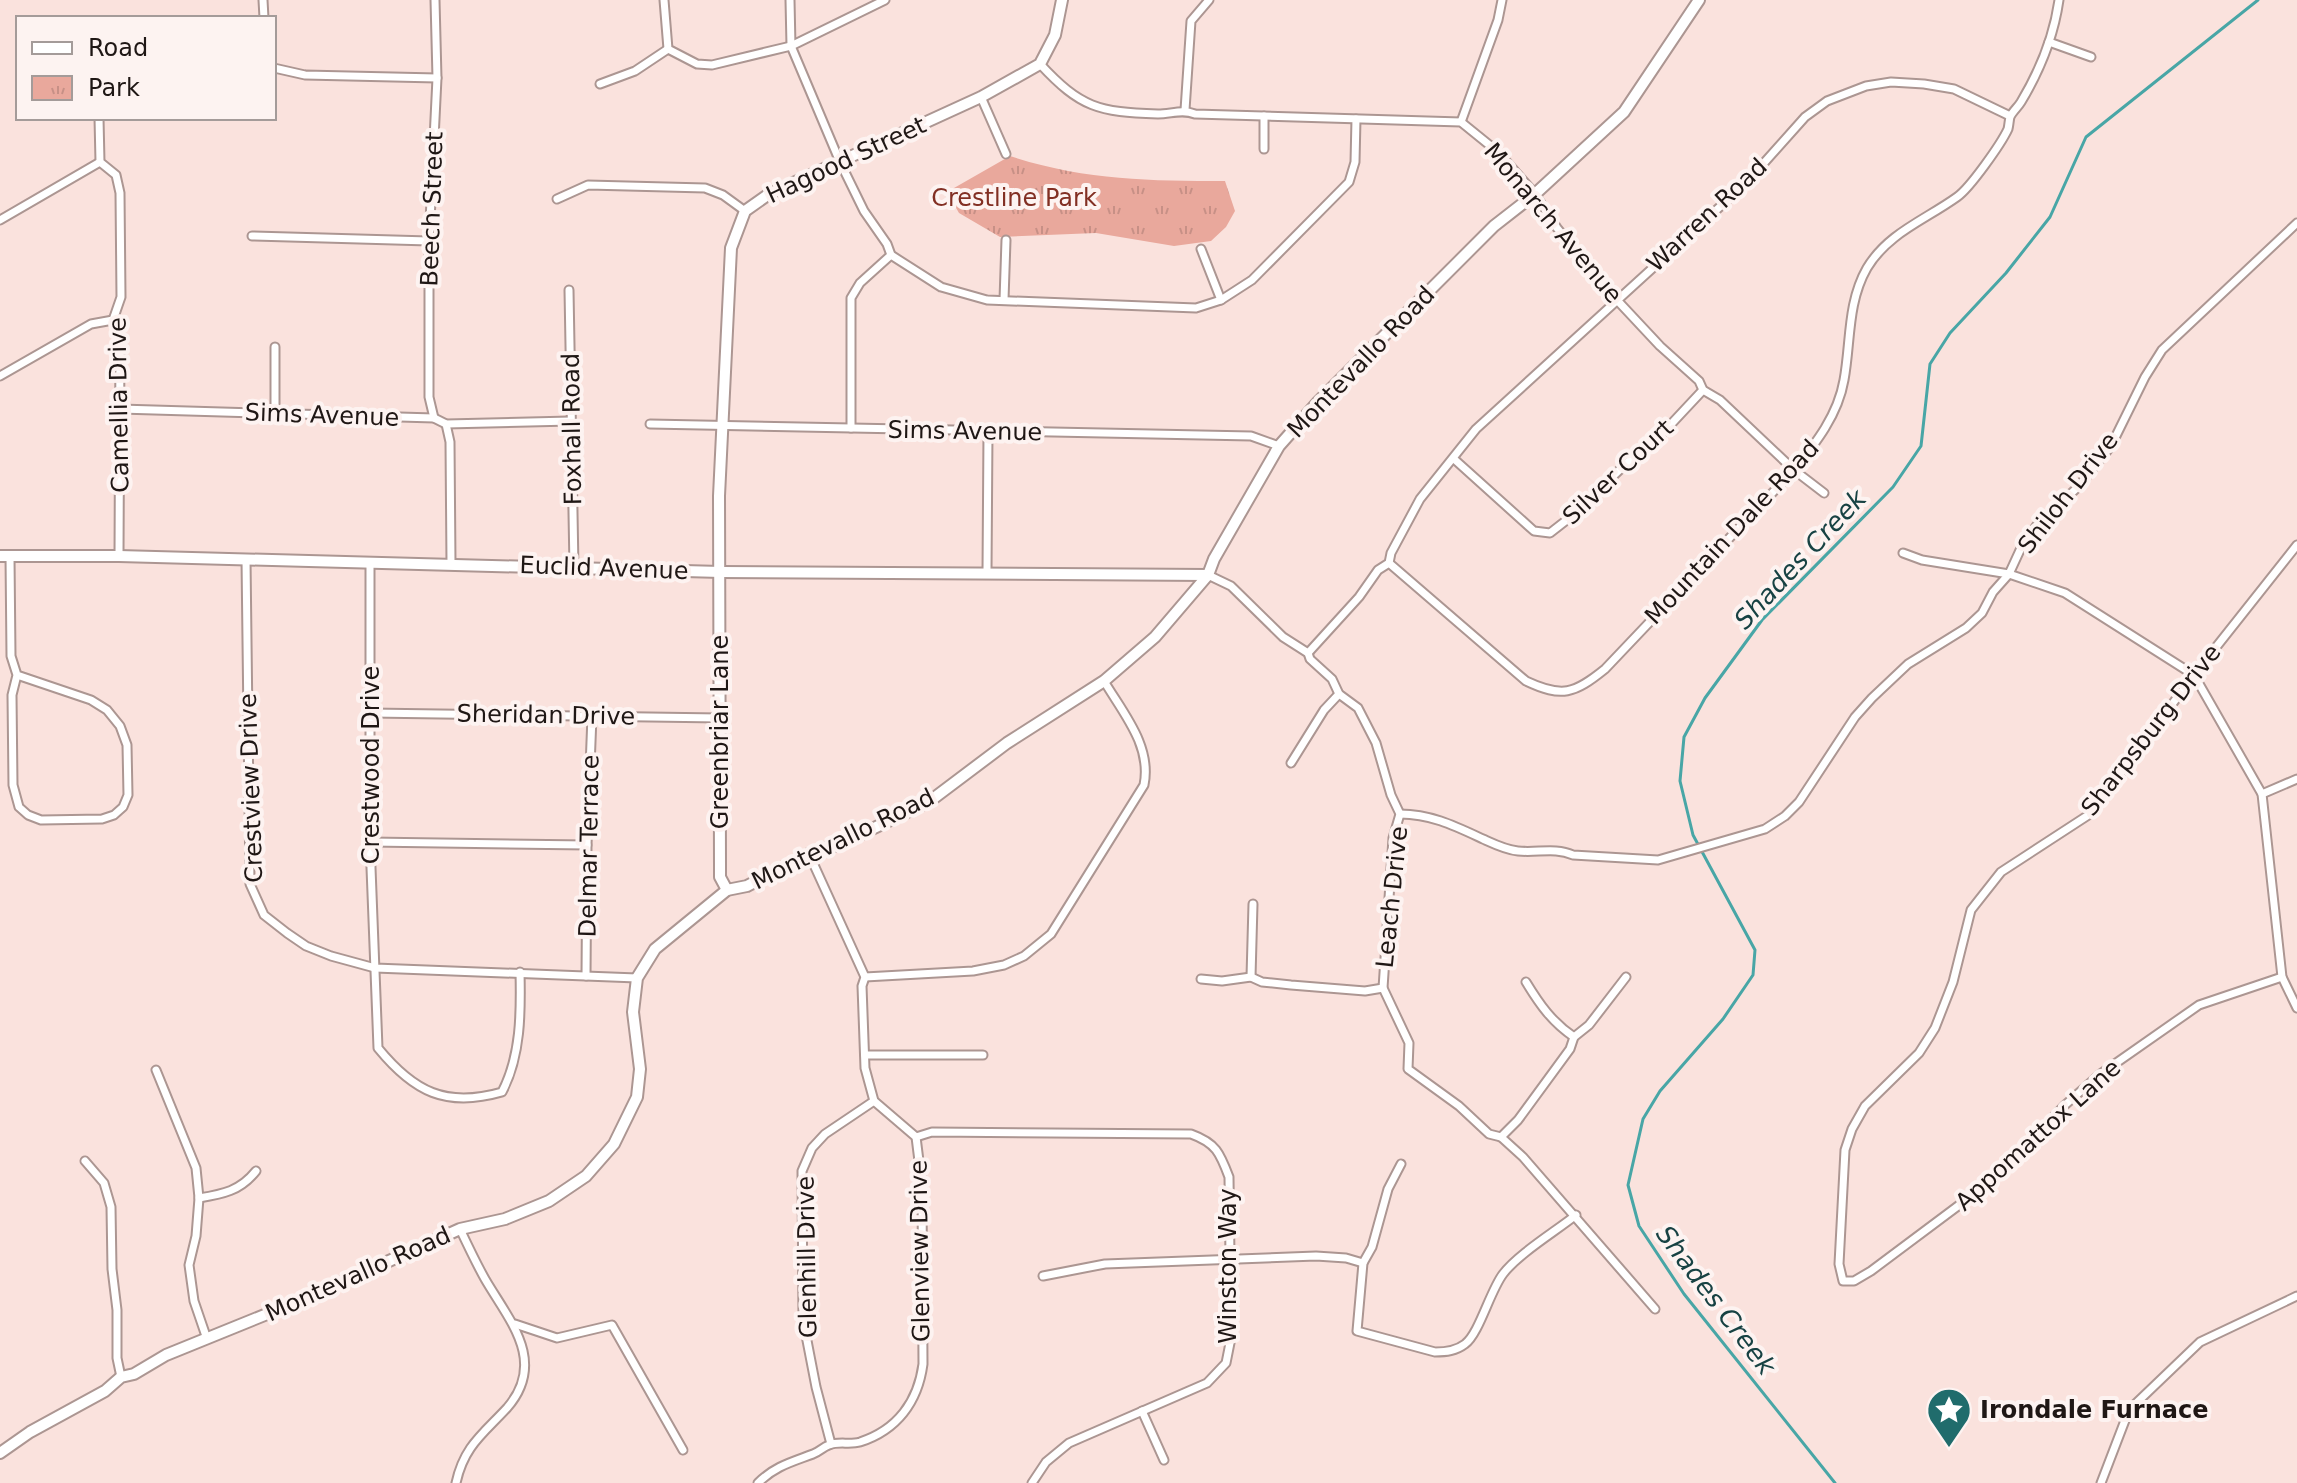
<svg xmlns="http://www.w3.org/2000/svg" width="2297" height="1483" font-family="'DejaVu Sans',sans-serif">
	<defs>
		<pattern id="park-tufts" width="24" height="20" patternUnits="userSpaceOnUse" patternTransform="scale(2)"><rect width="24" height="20" fill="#e9a89c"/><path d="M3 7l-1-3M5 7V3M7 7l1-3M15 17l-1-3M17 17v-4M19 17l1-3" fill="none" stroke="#c79086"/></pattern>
	</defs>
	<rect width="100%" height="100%" fill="#fae2dd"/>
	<path fill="url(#park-tufts)" d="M1010,156C1083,180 1149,181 1225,181L1235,211L1226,227L1211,241L1174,246L1096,233L1000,237L959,213L947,192Z"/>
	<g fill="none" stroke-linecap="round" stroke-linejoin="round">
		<path stroke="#48a6a6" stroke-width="3" d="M1835,1483L1684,1294L1639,1226L1628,1185L1643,1119L1660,1091L1723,1019L1753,975L1755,950L1693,835L1680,781L1684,737L1705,698L1762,620L1893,487L1921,446L1930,364L1950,333L2006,273L2050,217L2086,137L2258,0"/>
		<g stroke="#ac9692" stroke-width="11">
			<g id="street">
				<path d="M263,0L264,18"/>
				<path d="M664,0L668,49L697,64L712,65L791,46L885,0"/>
				<path d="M790,0L791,46L840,162L864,211L887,244L891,255L941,287L987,300L1196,308L1221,300L1252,280L1349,182L1355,162L1356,119"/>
				<path d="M2049,42L2091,57"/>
				<path d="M1040,64C1081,108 1098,112 1158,114C1171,114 1182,109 1195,114L1461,122L1498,152L1535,194L1557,228L1616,299L1660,346L1699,381L1703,390L1720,400L1794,470L1824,493"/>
				<path d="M274,68L305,75L437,78"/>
				<path d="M600,84L635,71L668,49"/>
				<path d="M981,97L1006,154"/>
				<path d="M1185,110L1191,21L1209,0"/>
				<path d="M1264,116V149"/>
				<path d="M99,118L100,162L116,175L120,193L121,297L113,320L120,340L119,556"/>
				<path d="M1461,122L1498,20L1502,0"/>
				<path d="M557,199L588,185L705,188L723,195L745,211"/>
				<path d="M0,220L100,162"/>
				<path d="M252,236L429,241"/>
				<path d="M1201,249L1221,300"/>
				<path d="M569,290L574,568"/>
				<path d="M1004,300L1006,240"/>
				<path d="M275,347V414"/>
				<path d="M0,376L91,324L113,320"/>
				<path d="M120,409L434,418L446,424L571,421"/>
				<path d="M434,418L429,397V241L437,78L435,0"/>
				<path d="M446,424L450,442L451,563"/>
				<path d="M650,424L1251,436L1279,446"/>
				<path d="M851,428V298L860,283L891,255"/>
				<path d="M1454,459L1534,531L1550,533L1568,519L1651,440L1659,437L1703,390"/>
				<path d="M1903,553L1922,560L2009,574L2065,593L2194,675L2262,794L2282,977L2297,1008"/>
				<path d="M10,557L11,656L17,675L12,695L13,785L19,807L28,815L41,820L102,819L114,815L123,807L128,795L127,745L120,726L107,710L91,700L17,675"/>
				<path d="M246,559L250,884L264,915L287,933L306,946L331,956L375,968L637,978"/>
				<path d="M370,563V842L378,1048C414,1092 446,1108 502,1092C521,1056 521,1012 520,972"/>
				<path d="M1389,563L1526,681C1562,698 1574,694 1605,669L1794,470C1816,443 1838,415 1844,380C1851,342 1847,303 1867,268C1888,233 1925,220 1957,197C1970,188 2001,144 2008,129C2009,125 2009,121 2010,117C2012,112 2018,107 2021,102C2039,72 2054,35 2059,0"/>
				<path d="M987,572L988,432"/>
				<path d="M1208,575L1231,586L1283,637L1308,653L1310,659L1332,679L1339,694L1358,708L1376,743L1391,795L1400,814L1393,838L1383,988L1409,1043L1408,1069L1459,1106L1489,1134L1501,1137L1523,1157L1655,1309"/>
				<path d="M1308,653L1359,597L1378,570L1389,563L1391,553L1420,499L1476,429L1746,183L1805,117L1827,101L1866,86L1891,82L1924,84L1954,89L2010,116"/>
				<path d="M371,713L720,718"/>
				<path d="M1291,763L1324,710L1339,694"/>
				<path d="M2262,794L2297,779"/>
				<path d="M1400,814C1431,814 1455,826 1483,839C1494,844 1506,850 1518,851C1538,853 1555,847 1573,855L1658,860L1765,829L1785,816L1799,802L1855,717L1872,698L1908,664L1966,628L1982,613L1993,592L2009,574L2021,548L2037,525L2078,487L2111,446L2145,377L2162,350L2297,223"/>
				<path d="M370,842L587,845"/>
				<path d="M586,976L587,845L592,716"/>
				<path d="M865,977L973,971L1004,965L1024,956L1051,934L1144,785C1152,746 1123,713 1104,681"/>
				<path d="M1251,977L1253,904"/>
				<path d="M2282,977L2199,1005L2099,1075L2065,1105L1990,1182L1871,1271L1854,1281H1843L1839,1264L1845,1150L1852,1129L1865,1106L1919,1053L1935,1028L1953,982L1971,910L2001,872L2090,814L2194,675L2297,545"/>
				<path d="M1201,979L1222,981L1251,977L1262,982L1291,985L1365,991L1383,988"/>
				<path d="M1526,982C1540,1005 1552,1022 1574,1037"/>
				<path d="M865,1055H983"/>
				<path d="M156,1070L196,1168L199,1198L196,1236L189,1265L194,1301L207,1339"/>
				<path d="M916,1137L932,1132L1191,1134C1216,1143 1220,1153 1229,1177L1231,1338L1226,1363L1207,1383L1069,1443L1046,1462L1032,1483"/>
				<path d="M1501,1137L1518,1120L1570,1049L1574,1037L1589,1025L1626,977"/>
				<path d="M85,1161L104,1183L111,1207L112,1269L117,1310V1358L121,1377"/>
				<path d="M1401,1164L1388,1189L1372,1247L1363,1263L1357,1331L1435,1352C1446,1352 1456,1351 1465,1344C1479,1334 1490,1291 1503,1274C1518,1254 1556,1231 1576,1215"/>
				<path d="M199,1198C223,1194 240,1191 256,1171"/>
				<path d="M1043,1276L1105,1264L1316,1256L1346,1258L1363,1263"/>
				<path d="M515,1324L557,1338L612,1325L683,1450"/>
				<path d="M1142,1411L1164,1460"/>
				<path d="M831,1444L816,1387L803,1320L802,1171L812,1148L825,1134L874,1101"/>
				<path d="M456,1483C464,1446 483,1434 507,1408C548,1361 508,1319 485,1279C476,1263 468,1246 460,1229"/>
				<path d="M758,1483C775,1466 792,1462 813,1454C819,1452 823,1447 829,1445C838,1441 850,1445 860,1442C897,1430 918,1402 923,1364L922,1185L916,1137L874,1101L865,1068L862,986L865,977L809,854"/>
				<path d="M2101,1483L2129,1410L2200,1342L2297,1296"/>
			</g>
		</g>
		<g stroke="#ac9692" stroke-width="14">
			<g id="secondary">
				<path d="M0,556H119L721,572L1208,575"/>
				<path d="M727,890L720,877V863L719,496L731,248L745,211L769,194L981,97L1040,64L1055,35L1062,0"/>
				<path d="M0,1453L30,1432L105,1391L121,1377L134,1374L166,1355L309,1297L460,1229L505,1219L549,1201L586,1176L614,1144L637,1097L640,1069L633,1012L637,978L655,949L727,890L747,886L809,854L843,843L930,801L1007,743L1104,681L1155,637L1208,575L1214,559L1279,446L1318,402L1494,226L1535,194L1624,112L1699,0"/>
			</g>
		</g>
		<use href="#street" stroke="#fff" stroke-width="7"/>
		<use href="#secondary" stroke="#fff" stroke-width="10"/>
	</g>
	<defs>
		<g id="sight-pin" transform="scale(2.3)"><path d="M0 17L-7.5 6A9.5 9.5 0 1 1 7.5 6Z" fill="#206c6c" stroke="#fdf3f1"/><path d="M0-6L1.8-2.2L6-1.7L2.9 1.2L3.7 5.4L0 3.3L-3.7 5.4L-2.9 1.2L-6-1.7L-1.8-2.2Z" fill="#fff"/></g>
	</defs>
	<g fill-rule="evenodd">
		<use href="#sight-pin" x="1949" y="1410"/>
	</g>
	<g text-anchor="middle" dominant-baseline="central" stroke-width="8" stroke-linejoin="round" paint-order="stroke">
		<g font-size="24" fill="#1f1715" stroke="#fdf3f1">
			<text transform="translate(846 160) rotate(-25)">Hagood Street</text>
			<text transform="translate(432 209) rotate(-88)">Beech Street</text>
			<text transform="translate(1707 215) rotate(-43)">Warren Road</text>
			<text transform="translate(1553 223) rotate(50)">Monarch Avenue</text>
			<text transform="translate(1361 362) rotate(-46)">Montevallo Road</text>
			<text transform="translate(119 405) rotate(-91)">Camellia Drive</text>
			<text transform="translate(322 415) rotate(2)">Sims Avenue</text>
			<text transform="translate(572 429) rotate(-91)">Foxhall Road</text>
			<text transform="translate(965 431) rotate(1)">Sims Avenue</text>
			<text transform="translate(1618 472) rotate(-43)">Silver Court</text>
			<text transform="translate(2068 493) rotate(-52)">Shiloh Drive</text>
			<text transform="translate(1732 532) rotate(-47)">Mountain Dale Road</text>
			<text transform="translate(604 568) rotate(2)">Euclid Avenue</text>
			<text transform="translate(546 715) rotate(1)">Sheridan Drive</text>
			<text transform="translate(2151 730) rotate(-52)">Sharpsburg Drive</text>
			<text transform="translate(720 732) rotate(-90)">Greenbriar Lane</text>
			<text transform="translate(371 765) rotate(-90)">Crestwood Drive</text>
			<text transform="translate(251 788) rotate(-92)">Crestview Drive</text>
			<text transform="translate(843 839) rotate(-26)">Montevallo Road</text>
			<text transform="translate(589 846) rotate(-89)">Delmar Terrace</text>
			<text transform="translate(1392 897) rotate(-84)">Leach Drive</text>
			<text transform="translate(2038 1135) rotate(-42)">Appomattox Lane</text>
			<text transform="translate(920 1251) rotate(-91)">Glenview Drive</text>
			<text transform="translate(807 1257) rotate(-91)">Glenhill Drive</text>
			<text transform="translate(1228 1266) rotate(-90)">Winston Way</text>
			<text transform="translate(358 1274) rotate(-24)">Montevallo Road</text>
		</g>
		<g font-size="24" fill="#822f23" stroke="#fdf3f1">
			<text x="1014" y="198">Crestline Park</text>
		</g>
		<g font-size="24" font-weight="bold" fill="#1f1715" stroke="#fdf3f1" text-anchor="start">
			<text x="1980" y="1410">Irondale Furnace</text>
		</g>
		<g font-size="26" font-style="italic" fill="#174243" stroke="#fdf3f1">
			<text transform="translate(1800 559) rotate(-47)">Shades Creek</text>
			<text transform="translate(1716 1300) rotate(53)">Shades Creek</text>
		</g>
	</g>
	<rect x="16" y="16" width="260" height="104" fill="#fdf3f1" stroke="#a49b99" stroke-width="2"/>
	<rect x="32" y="42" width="40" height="12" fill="#ffffff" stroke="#a49b99" stroke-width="2"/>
	<text x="88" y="56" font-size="24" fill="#1f1715">Road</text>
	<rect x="32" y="76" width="40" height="24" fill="url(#park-tufts)" stroke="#a49b99" stroke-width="2"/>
	<text x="88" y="96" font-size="24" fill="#1f1715">Park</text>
</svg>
